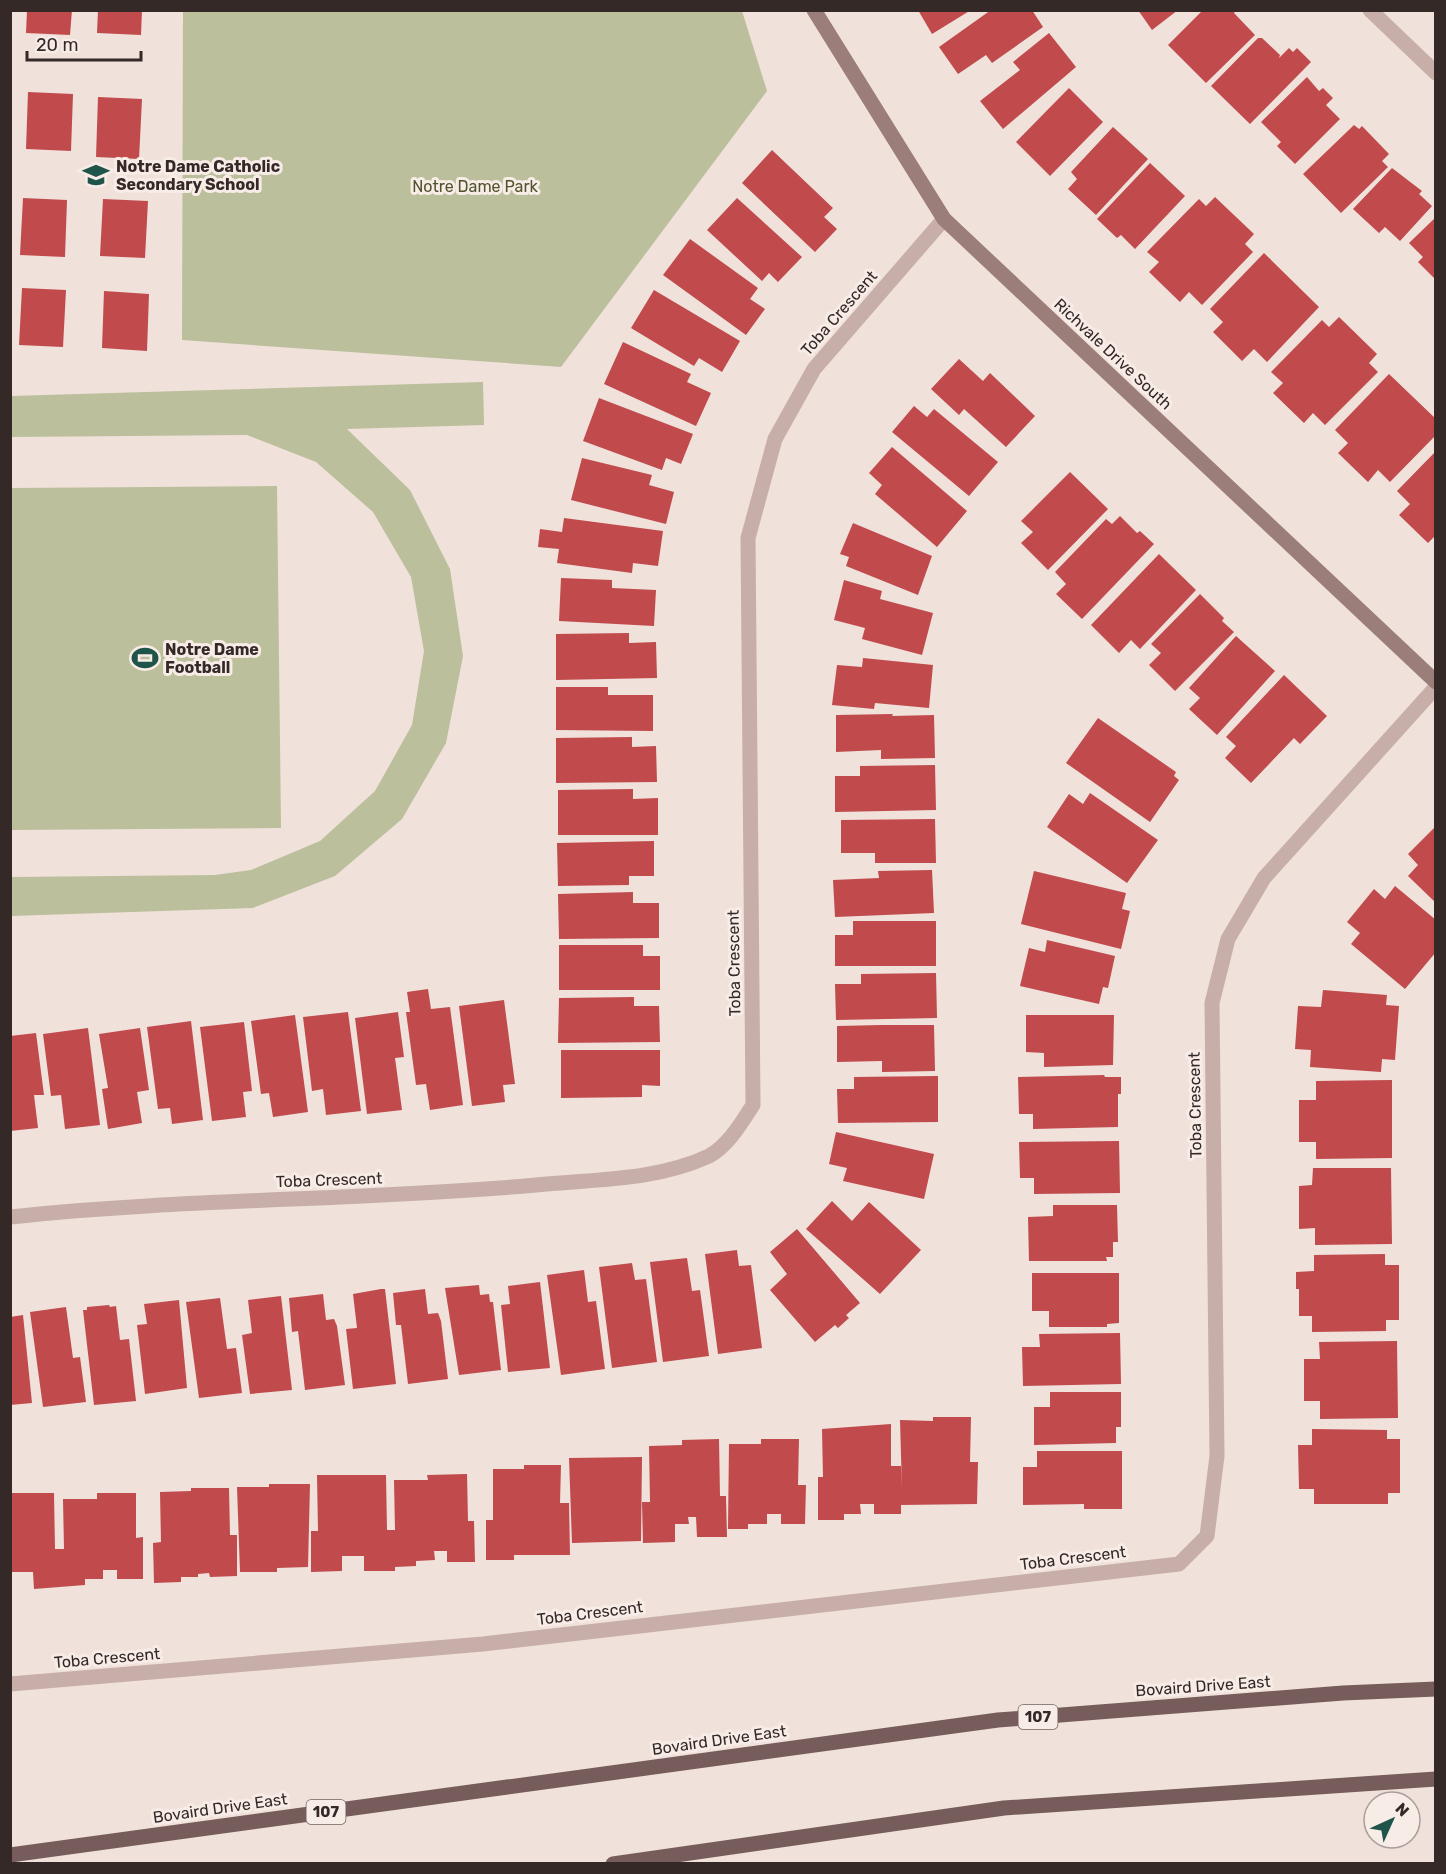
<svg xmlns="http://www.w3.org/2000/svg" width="1446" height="1874" font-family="Rubik,sans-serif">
	<rect width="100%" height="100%" fill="#f0e1db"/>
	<g fill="#bcbf9c">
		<path d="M183,11H742L767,91L561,367L182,340Z"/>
		<path d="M483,382L484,425L347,429L410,490L450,569L463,656L446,743L402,819L335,876L253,908L11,916V877L215,875L251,870L320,841L375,791L412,725L424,651L411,577L373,512L316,462L247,435L11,437V396Z"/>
		<path d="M277,486L281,828L11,830V488Z"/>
	</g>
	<g fill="#c04a4c">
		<path d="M27,10H72L70,35L26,33Z"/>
		<path d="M98,10H142L141,35L97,33Z"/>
		<path d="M918,10H971L932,34Z"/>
		<path d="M991,10H1032L1043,27L992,63L986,55L958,74L939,47Z"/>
		<path d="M1138,10H1178L1152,30Z"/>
		<path d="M1203,10H1236L1234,13L1255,35L1206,83L1168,45Z"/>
		<path d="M1049,33L1076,67L1003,129L980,101L1020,70L1013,62Z"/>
		<path d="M1258,38H1262L1280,55L1279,58L1289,48L1293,52L1297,48L1311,62L1250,124L1211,86Z"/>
		<path d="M1307,77L1319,91L1323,88L1333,98L1326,105L1340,119L1295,164L1277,146L1281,142L1261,122Z"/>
		<path d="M1069,88L1103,122L1050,176L1016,142Z"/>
		<path d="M28,92L73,94L71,151L26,149Z"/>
		<path d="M98,97L142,99L139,159L96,157Z"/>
		<path d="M1354,125L1359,129L1362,126L1389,154L1382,161L1388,167L1341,213L1303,174Z"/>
		<path d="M1113,127L1148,159L1096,215L1068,189L1077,179L1071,172Z"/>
		<path d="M772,150L833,208L824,217L837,229L815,252L742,183Z"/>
		<path d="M1150,163L1185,196L1135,249L1121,235L1117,238L1097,219Z"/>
		<path d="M1392,168L1422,191L1419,194L1432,206L1400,241L1385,227L1379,233L1353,209Z"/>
		<path d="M1215,197L1254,234L1245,244L1253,252L1202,305L1189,292L1180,302L1149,272L1159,262L1147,252L1199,199L1206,206Z"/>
		<path d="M23,198L67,200L65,257L20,255Z"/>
		<path d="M737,198L802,257L778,282L769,273L762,281L707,230Z"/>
		<path d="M103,199L148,201L145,258L100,256Z"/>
		<path d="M1436,217V280L1418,262L1423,257L1409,243Z"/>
		<path d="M690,239L758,288L750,299L765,309L746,335L663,275Z"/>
		<path d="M1264,253L1319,307L1267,362L1254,349L1242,361L1213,332L1223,322L1210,309Z"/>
		<path d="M22,288L66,290L63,347L19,345Z"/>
		<path d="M654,290L740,341L722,372L699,358L694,366L631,328Z"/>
		<path d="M104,291L149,294L147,351L102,348Z"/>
		<path d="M1339,317L1377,354L1369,363L1378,372L1325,425L1313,413L1304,423L1273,393L1283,383L1271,372L1322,320L1329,327Z"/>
		<path d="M623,342L691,374L687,382L711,393L696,426L604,384Z"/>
		<path d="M959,359L983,381L990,373L1035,416L1006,447L964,409L959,415L931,389Z"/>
		<path d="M1389,374L1436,419V435L1390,482L1378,470L1368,482L1338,453L1348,443L1335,430Z"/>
		<path d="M599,398L693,434L681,464L666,458L662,470L583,441Z"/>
		<path d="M914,406L927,417L934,409L998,462L969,496L892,432Z"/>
		<path d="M892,447L967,511L937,547L875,494L882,485L869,473Z"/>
		<path d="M1436,451V535L1428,543L1399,515L1410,504L1397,491Z"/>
		<path d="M582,458L652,475L649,485L674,492L666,524L571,500Z"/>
		<path d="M1070,472L1108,509L1048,570L1021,543L1033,532L1021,521Z"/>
		<path d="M1120,516L1137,533L1140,531L1154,544L1082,619L1056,594L1066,584L1055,572L1106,519L1112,524Z"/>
		<path d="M564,518L663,531L658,566L633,563L632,573L557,563L559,549L538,547L540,529L562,532Z"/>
		<path d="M853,523L932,556L918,595L846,566L849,557L840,554Z"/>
		<path d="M1159,554L1196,590L1140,649L1131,640L1119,653L1091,625Z"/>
		<path d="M561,578L612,580V588L656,590L654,626L559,621Z"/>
		<path d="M844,580L882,591L880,599L933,613L922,655L862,639L865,628L834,620Z"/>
		<path d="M1200,594L1224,618L1222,621L1234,632L1175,691L1149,665L1161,653L1151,644Z"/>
		<path d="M629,633V643L656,642L657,678L556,680V634Z"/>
		<path d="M1236,636L1275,671L1217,735L1189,709L1200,698L1189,688Z"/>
		<path d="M863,658L933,665L929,708L875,703L874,709L832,705L837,665L862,667Z"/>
		<path d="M1284,675L1327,716L1300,744L1294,738L1251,783L1225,758L1236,746L1226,737Z"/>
		<path d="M556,687H608V695H653V731L556,730Z"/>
		<path d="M893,714L892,716L934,715L935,758L881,759V750L836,752V715Z"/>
		<path d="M1098,718L1176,772L1174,776L1179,780L1150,822L1066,763Z"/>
		<path d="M632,737V747L656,746L657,782L556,783V738Z"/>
		<path d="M935,765L936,810L835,812V776H860V766Z"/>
		<path d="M633,789V799L658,798V835H558V790Z"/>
		<path d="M1090,793L1158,840L1127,883L1047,827L1069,794L1083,804Z"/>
		<path d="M935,819L936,863H875V853H841V820Z"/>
		<path d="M1436,826V903L1408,876L1418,865L1408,854Z"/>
		<path d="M654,841V876H629V885L558,886L557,843Z"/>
		<path d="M932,870L934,913L835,917L833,880L879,878L878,871Z"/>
		<path d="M1034,871L1126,893L1122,909L1130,911L1121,949L1021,924Z"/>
		<path d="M1395,886L1436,920V952L1405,989L1351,944L1360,933L1347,922L1374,889L1385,899Z"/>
		<path d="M633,892V903H659V938L559,939L558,894Z"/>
		<path d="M853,921H936V966H835V935H853Z"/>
		<path d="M1047,940L1115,956L1108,988L1103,987L1099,1004L1020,986L1029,948L1045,952Z"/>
		<path d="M559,945H643V956H660V990H559Z"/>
		<path d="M936,973L937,1018L836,1020L835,984H861V974Z"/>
		<path d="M428,989L431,1009L450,1007L463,1105L430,1110L426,1084L416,1085L406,1012H410L407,992Z"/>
		<path d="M1323,990L1387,995L1386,1005L1399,1006L1395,1060L1382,1059L1381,1072L1310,1067L1311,1050L1295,1049L1298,1006L1321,1007Z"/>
		<path d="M634,997V1006H659L660,1042L558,1043L559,998Z"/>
		<path d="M504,1000L515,1084L503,1085L505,1102L472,1106L459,1006Z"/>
		<path d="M348,1012L361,1111L326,1115L323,1089L312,1091L303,1017Z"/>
		<path d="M398,1012L404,1057L395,1058L402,1110L367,1114L355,1018Z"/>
		<path d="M295,1015L308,1112L273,1117L269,1093L261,1094L251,1021Z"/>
		<path d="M1026,1015H1114L1113,1065L1044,1067V1053L1026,1052Z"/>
		<path d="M191,1021L203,1120L172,1124L170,1108L158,1109L147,1027Z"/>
		<path d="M244,1022L252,1091L243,1092L246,1117L212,1121L200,1027Z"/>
		<path d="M882,1025H934L935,1071L882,1072V1061L837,1062V1026Z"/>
		<path d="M88,1028L100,1125L65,1129L61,1095L51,1096L43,1034Z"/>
		<path d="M140,1028L149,1090L137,1092L142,1123L108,1129L102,1089L108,1088L99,1034Z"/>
		<path d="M36,1033L44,1095H34L38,1128L10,1131V1036Z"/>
		<path d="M561,1050H660V1086L642,1085V1097L561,1098Z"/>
		<path d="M1104,1075L1105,1077H1121V1094H1118V1127L1033,1129V1114H1019L1018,1077Z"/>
		<path d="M938,1076V1122L838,1123L837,1089H854V1077Z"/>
		<path d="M1392,1080V1158L1316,1159V1142H1299V1100H1316V1081Z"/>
		<path d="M836,1132L934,1154L924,1199L843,1181L847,1168L829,1164Z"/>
		<path d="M1119,1141L1120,1193L1034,1194V1178H1020L1019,1142Z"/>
		<path d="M1313,1168H1391L1392,1244L1315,1245V1228L1299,1229V1186L1312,1185Z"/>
		<path d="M832,1201L852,1221L869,1202L921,1250L880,1294L806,1229Z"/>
		<path d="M1053,1205H1117L1118,1242H1113V1257H1106L1107,1261H1029L1028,1217L1053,1216Z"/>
		<path d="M797,1229L860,1303L846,1315L849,1318L838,1328L835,1325L815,1342L770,1290L787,1274L770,1252Z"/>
		<path d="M737,1250L739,1266L751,1265L762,1348L718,1354L705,1254Z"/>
		<path d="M1385,1254V1265H1399V1320H1386V1331L1312,1332V1316H1299V1289H1296V1272L1314,1271V1255Z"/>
		<path d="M687,1258L692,1291L700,1290L709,1356L663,1362L650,1262Z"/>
		<path d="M632,1263L635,1280L646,1279L657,1362L612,1368L599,1267Z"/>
		<path d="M584,1270L588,1302L596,1301L605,1369L561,1375L547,1275Z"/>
		<path d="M1032,1273H1119V1323L1107,1324V1327H1049V1311H1032Z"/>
		<path d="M540,1282L550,1368L508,1372L501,1305L510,1304L508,1286Z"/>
		<path d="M479,1285L480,1295L489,1294L490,1302H493L501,1370L459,1375L445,1288Z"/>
		<path d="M381,1289H385L396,1384L353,1389L346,1329L357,1328L353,1294Z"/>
		<path d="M425,1289L428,1314L438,1313L441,1321L448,1379L408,1384L401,1325H396L393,1293Z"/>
		<path d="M323,1294L326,1320L334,1319L337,1326L345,1385L305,1390L298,1331L292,1332L289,1298Z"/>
		<path d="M281,1296L292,1390L250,1394L242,1335L252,1333L248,1300Z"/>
		<path d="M220,1298L227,1349L236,1348L242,1393L199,1398L186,1302Z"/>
		<path d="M179,1300L187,1388L145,1394L137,1325L147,1324L144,1304Z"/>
		<path d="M109,1305L110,1307L116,1306L120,1340L129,1339L136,1401L94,1405L83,1310H87V1307Z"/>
		<path d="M66,1307L73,1358L80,1357L86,1402L43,1407L30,1312Z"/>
		<path d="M23,1315L32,1403L10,1405V1317Z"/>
		<path d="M1120,1333L1121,1384L1023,1386L1022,1347H1040L1039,1334Z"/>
		<path d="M1397,1341L1398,1418L1320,1419V1401H1304V1359H1320L1319,1342Z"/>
		<path d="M1050,1392H1121V1427H1116V1443L1034,1445V1407H1050Z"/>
		<path d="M933,1417H971L970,1462H978L977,1504L901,1505V1514H874V1504H860L861,1514H844V1520H818V1477H823L822,1429L891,1424V1466H901L902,1490L900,1420L933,1421Z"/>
		<path d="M1312,1429L1387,1430V1439H1400V1493H1388V1504H1314V1489H1299L1298,1445H1312Z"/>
		<path d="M719,1439L720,1496H726L727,1537H697L696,1517H688L689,1524H675V1542L643,1543L642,1502H650L649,1446L682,1445V1440Z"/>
		<path d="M761,1439H799L798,1485H806L805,1524H781V1514H767V1524H748V1529H728L729,1444H761Z"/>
		<path d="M1037,1451H1122V1509H1084V1504L1023,1505V1467H1037Z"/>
		<path d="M642,1457L641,1541L572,1543L569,1458Z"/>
		<path d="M524,1465H561L560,1503H569L570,1555H514V1560H486V1520H493V1469H524Z"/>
		<path d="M467,1474L468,1521H474L475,1562H447V1551H434L435,1560L416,1561V1566L395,1567V1571H364V1556H342V1571L311,1572V1531H318L317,1475H386L387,1530H395L394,1480H428L427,1475Z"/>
		<path d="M269,1484H310L308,1567L277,1568V1572H240L237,1487H269Z"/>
		<path d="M191,1488H229L230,1535H237V1576L210,1577L209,1573L198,1574V1577H181V1582L154,1583L153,1543L161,1542L160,1492L191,1491Z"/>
		<path d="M10,1493H54L55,1549H64L63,1499H97V1493H136V1538L143,1537V1579H117V1570H103V1579H85V1585L34,1589L33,1572H10Z"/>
	</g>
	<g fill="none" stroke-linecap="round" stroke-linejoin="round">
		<g stroke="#c8aea8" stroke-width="15">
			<path d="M1370,10L1436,73"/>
			<path d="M10,1217C185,1198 361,1201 536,1185C593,1179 656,1181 709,1156C728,1146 742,1122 753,1105L748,538L775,439L814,369L944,219"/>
			<path d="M10,1684L483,1644L1179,1564L1207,1536L1217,1456L1212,1003L1228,939L1264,878L1436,687"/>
		</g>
		<path stroke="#9b7d79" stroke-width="15" d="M814,10L944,219L1436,682"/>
		<g stroke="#765c5a" stroke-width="15">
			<path d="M10,1855L998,1720L1343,1693L1436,1689"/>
			<path d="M613,1864L1004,1808L1436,1779"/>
		</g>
	</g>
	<defs>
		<g id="school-bare" transform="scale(2.07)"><path d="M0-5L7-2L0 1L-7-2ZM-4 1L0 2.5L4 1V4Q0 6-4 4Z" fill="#1f544a" stroke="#f8ece7" stroke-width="2.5" paint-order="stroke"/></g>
		<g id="stadium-bare" transform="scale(2.07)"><path d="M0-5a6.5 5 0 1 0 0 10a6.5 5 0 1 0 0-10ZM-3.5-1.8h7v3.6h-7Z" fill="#1f544a" stroke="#f8ece7" stroke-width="2.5" paint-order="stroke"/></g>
	</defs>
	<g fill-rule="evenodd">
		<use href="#school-bare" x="96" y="175"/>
		<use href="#stadium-bare" x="145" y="658"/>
	</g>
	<g text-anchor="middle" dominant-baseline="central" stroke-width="6" stroke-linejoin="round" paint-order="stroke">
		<g fill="#f8ece7" stroke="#706461" stroke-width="1.5">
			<rect x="1018.5" y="1705" width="39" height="24" rx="4.5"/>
			<rect x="306.5" y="1800" width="39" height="24" rx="4.5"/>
		</g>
		<g font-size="15" font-weight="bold" fill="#352928">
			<text x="1038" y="1717">107</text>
			<text x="326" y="1812">107</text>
		</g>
		<g font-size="16" font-weight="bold" fill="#352928" stroke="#f8ece7" text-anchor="start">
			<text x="116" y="166">Notre Dame Catholic<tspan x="116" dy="18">Secondary School</tspan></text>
			<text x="165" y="649">Notre Dame<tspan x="165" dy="18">Football</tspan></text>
		</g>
		<g font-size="16" fill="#4e522d" stroke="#f8ece7">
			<text x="475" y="186">Notre Dame Park</text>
		</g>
		<g font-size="16" fill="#352928" stroke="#f8ece7">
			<text transform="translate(839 313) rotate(-49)">Toba Crescent</text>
			<text transform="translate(1113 354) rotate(43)">Richvale Drive South</text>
			<text transform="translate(734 963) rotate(-91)">Toba Crescent</text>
			<text transform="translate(1195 1105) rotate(-91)">Toba Crescent</text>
			<text transform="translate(329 1180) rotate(-2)">Toba Crescent</text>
			<text transform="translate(1073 1558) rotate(-7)">Toba Crescent</text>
			<text transform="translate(590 1613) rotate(-7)">Toba Crescent</text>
			<text transform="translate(107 1658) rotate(-5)">Toba Crescent</text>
			<text transform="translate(1203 1686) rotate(-4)">Bovaird Drive East</text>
			<text transform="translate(719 1740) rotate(-8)">Bovaird Drive East</text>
			<text transform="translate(220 1808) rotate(-8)">Bovaird Drive East</text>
		</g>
	</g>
	<rect width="1446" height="1874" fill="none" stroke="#352928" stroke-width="24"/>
	<g transform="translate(1392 1820) rotate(45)"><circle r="28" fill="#f8ece7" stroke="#aa9e9b" stroke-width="1.5"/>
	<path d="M0-4.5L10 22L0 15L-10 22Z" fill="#1f544a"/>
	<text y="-9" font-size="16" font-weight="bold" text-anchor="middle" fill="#352928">N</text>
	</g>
	<path d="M27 51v9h114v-9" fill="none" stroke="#352928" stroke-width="3"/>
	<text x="36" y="51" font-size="18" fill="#352928" stroke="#f8ece7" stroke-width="4.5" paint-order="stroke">20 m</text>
</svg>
